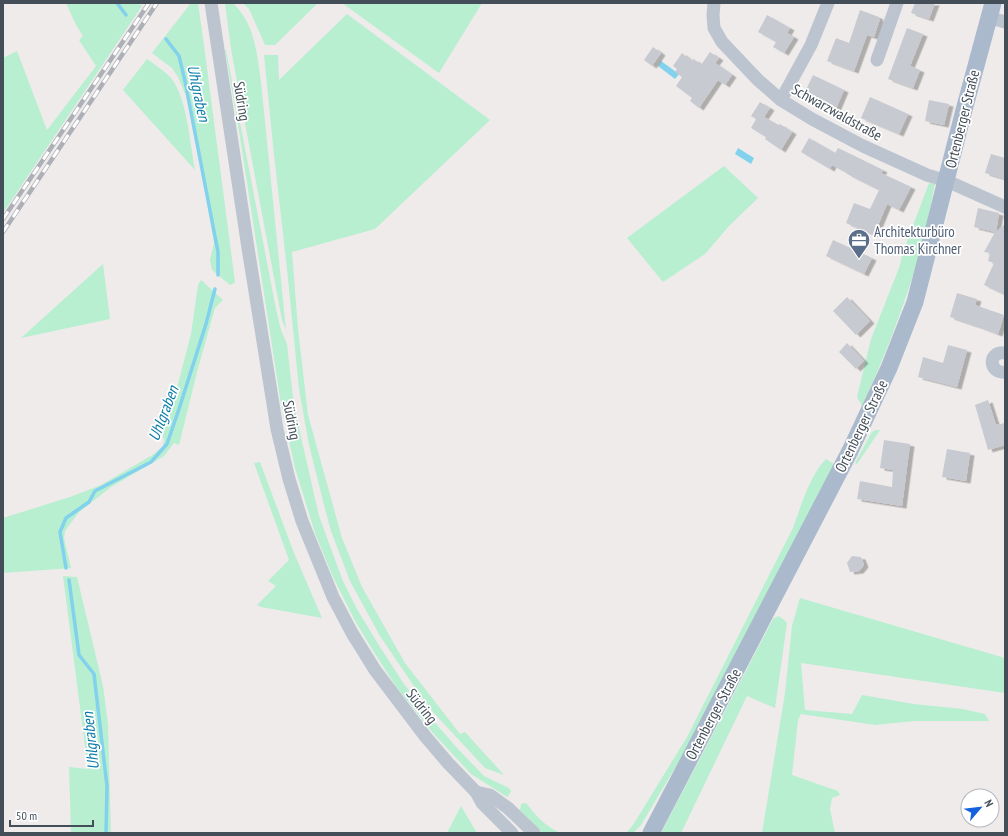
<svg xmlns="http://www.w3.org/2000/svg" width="1008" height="836" font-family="'PT Sans Narrow',sans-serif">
	<defs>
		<filter id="shadow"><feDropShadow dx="4.5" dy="2.5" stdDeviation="0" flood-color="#0004"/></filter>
	</defs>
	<rect width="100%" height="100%" fill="#efebeb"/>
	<g fill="#b7efd0">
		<path d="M66,3H138L142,6L3,213V58L17,51L47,130L96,66L79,40L83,36L76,25Z"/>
		<path d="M191,3H198L205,53L235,282L233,284L230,285L212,270L210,260L214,243L203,178L186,96L178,77L172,68L152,53Z"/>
		<path d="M225,3H233C255,24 257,54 261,82L286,330L282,320L231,49Z"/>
		<path d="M243,3H318L275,45H265L249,9Z"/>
		<path d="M342,3H482L439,73Z"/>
		<path d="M347,14L490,120L375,229L292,252L298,329L308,415L342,538L362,587L405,663L460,734L465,732L504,775L485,768L434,713L418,692L380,636L350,581L331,531L325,509L309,445L299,389L287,269L274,155L264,55H278L279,80Z"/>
		<path d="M225,50H226L276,309L281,330L287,344L294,406L319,516L343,581L357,609L380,647L404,684L429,716L459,750L484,776L509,788L511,791L508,797L504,795L471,774L432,732L397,688L372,649L354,619L332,575L315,533L295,468L281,404L240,137Z"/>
		<path d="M147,59C155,65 165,71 171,78C187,97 190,145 195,170L123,90Z"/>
		<path d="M724,166L758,198L729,226L705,254L663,282L627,238Z"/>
		<path d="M929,183L935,184C931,202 928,220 924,238C908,296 887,352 862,406L857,397L871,339L899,268L903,252Z"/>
		<path d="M103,264L110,319L21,338Z"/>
		<path d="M201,280L223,300L215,308L197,372L179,445L174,443L164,456L111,487L79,512L65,531L64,538L71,568L3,573V518L70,497L101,485L154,454L163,446L164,440L160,427L178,384L191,334L198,285Z"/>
		<path d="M876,430H880L857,464L855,463L872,432Z"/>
		<path d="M826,459L834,464L697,731L641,825L633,833H626L633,825L687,737L793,528C800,508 811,473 826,459Z"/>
		<path d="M260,462L294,553L322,618L261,607L257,605L276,586L268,581L289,560L254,463Z"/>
		<path d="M63,576L77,577L103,686L108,724L111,833H71L69,767L88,769Z"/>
		<path d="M800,598L1005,658V693L801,663L805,710L852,714L862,695L914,704L963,709L985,714L989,721H915L875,725L801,714L798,720L792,775L838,791L840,795L832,798L830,809L835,833H762L785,693L792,626Z"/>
		<path d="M778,616L783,619L787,623L775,708L747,696L681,833H661L773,619Z"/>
		<path d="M525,803C529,805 530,809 534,813C541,821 550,828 560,833H542L520,810L521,804Z"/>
		<path d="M461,806L477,833H447Z"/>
	</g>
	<g fill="#82d1ed">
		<path d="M661,61L679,74L675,79L658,66Z"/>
		<path d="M738,148L754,158L751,164L735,154Z"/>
	</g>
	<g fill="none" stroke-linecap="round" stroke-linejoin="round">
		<g stroke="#82d1ed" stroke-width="3.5">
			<path d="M117,3L126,15"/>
			<path d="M166,39L179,56L185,81L218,252V275"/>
			<path d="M66,568L60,532L66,518L89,502L95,491L151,462L167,444L179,409L206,324L215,289"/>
			<path d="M69,580L79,655L94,674L107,786L106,833"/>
		</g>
	</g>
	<g fill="#c8cad1" filter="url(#shadow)">
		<path d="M915,3H935L929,19L911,13Z"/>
		<path d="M860,10L879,17L878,19H880L874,37L867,35L854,71L827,61L836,38L849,43Z"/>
		<path d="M767,15L790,28L787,33L794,37L784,53L773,47L776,42L758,32Z"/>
		<path d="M907,28L923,34L910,66L920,70L913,88L888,79Z"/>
		<path d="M653,47L661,53L652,66L644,60Z"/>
		<path d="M710,52L719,58L715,63L732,75L725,85L718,80L699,108L690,101L692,98L676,86L682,77L675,72L677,69L673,66L682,53L692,61L694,59L701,65Z"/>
		<path d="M813,75L844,90L836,109L804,94Z"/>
		<path d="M870,97L908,114L899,134L861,118Z"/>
		<path d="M929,100L949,104L944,125L925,121Z"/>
		<path d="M760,102L770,108L764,117L778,125L780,124L792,132L781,150L765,139L766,137L751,128L756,119L751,116Z"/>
		<path d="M809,138L835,153L838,148L883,170L881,173L911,187L899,210L887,204L874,235L846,223L854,203L870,209L879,190L847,174V173L832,165L830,169L801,152Z"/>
		<path d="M991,154L1005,158V179L985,173Z"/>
		<path d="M978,208L999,213L996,232L1005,224V295L984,285L994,263L988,261L990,253L984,252L995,232L974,227Z"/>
		<path d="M833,240L872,258L864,274L826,256Z"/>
		<path d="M957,293L977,299L975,305L1004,315L998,334L977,326L950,317Z"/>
		<path d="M847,297L870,321L856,335L833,311Z"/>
		<path d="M847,343L864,361L856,369L839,352Z"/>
		<path d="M948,345L967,350L957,387L918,377L923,357L943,363Z"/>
		<path d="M988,400L996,425L1005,423V445L988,450L975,405Z"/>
		<path d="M884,440L910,444L902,506L857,499L860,481L892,487L893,470L880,468Z"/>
		<path d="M947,449L970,453L966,481L942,477Z"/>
		<path d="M852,556L861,557L864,565L859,571L850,572L847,563Z"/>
	</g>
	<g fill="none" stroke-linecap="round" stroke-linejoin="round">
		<g stroke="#bcc5cf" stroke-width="13">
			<path d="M211,3L248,248L277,429L289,479L302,521L333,597L352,633L375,670L425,736L448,763L476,792L482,803L512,833"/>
			<path d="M714,3L713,15L714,28L722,42L758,80L781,100L812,119L863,146L927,175L947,181L1005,207"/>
			<path d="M988,17L1005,22"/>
			<path d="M877,60L897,3"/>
			<path d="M781,100L811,45L828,3"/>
			<path d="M1005,353C987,351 989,374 1005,372"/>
			<path d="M476,792L490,795L508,808L534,833"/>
		</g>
		<path stroke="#aab9cc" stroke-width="17" d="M651,833L850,451L889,368L915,302L964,110L993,3"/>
		<g stroke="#adb0b6" stroke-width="4.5">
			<g id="rail">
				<path d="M3,219L149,3"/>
				<path d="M3,232L157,3"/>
			</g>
		</g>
		<use href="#rail" stroke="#fff" stroke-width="3" stroke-dasharray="9" stroke-linecap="butt"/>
	</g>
	<defs>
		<g id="office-pin" transform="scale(1.15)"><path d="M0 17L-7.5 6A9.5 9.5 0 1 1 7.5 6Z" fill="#5c6f8a" stroke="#fff"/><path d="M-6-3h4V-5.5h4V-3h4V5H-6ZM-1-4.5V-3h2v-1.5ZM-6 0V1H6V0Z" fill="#fff"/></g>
	</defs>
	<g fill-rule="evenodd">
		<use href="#office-pin" x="859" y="240"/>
	</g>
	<g text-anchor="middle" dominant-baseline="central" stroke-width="3.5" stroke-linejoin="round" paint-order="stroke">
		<g font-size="15" fill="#444e59" stroke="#fff">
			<text transform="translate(242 101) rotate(81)">Südring</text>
			<text transform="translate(837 112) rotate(29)">Schwarzwaldstraße</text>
			<text transform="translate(962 119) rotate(-76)">Ortenberger Straße</text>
			<text transform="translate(292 420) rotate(79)">Südring</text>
			<text transform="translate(861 426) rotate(-64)">Ortenberger Straße</text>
			<text transform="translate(422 706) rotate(52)">Südring</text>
			<text transform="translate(713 714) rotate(-62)">Ortenberger Straße</text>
		</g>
		<g font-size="15" fill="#4e5e75" stroke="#fff" text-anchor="start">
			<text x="874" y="231">Architekturbüro<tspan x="874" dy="17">Thomas Kirchner</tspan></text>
		</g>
		<g font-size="16" font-style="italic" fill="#097da7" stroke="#fff">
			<text transform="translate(199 93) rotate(78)">Uhlgraben</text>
			<text transform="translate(163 413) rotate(-69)">Uhlgraben</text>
			<text transform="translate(90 741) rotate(-96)">Uhlgraben</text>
		</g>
	</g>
	<rect width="1008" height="836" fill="none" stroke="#444e59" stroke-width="8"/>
	<g transform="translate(980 808) rotate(62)"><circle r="19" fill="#ffffff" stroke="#b4b8bd"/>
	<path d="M0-3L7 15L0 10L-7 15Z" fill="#1461e0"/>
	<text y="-6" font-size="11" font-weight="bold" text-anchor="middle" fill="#444e59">N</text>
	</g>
	<path d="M10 820v6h83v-6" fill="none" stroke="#444e59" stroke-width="2"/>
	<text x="16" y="820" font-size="12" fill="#444e59" stroke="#ffffff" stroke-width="3" paint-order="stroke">50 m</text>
</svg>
